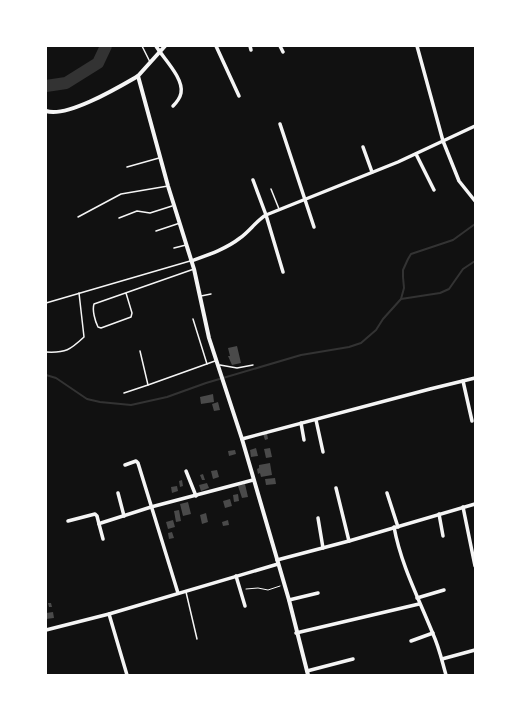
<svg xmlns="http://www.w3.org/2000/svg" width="521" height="721" font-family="'Alegreya Sans',sans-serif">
	<rect width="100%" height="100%" fill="#111"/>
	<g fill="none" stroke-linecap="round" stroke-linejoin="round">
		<g stroke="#333" stroke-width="2">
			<path d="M401,299L440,293L449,289L463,269L475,261"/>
			<path d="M46,375L56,378L87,399L100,402L131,405L167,397L206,383L301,355L349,347L361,343L376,330L383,319L401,299L404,288L403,277V270L408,259L411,254L453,240L475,224"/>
		</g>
		<path stroke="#333" stroke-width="12" d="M46,86L66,83L98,63L106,46"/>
	</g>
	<g fill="#4a4a4a">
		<path d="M237,346L241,363L232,365L228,356H230L228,348Z"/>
		<path d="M213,394L214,402L201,404L200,397Z"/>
		<path d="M218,402L220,410L214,411L212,404Z"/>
		<path d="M267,433L268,439L265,440L263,434Z"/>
		<path d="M256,448L258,456L251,457L250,450Z"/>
		<path d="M270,448L272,457L266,458L264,449Z"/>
		<path d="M235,450L236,454L229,456L228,451Z"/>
		<path d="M270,463L272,475L261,477L260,473L258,474L257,469L259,468V465Z"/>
		<path d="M217,470L219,477L213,479L211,471Z"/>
		<path d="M203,474L205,480H202L200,475Z"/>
		<path d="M275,478L276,484L266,485L265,479Z"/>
		<path d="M182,480L183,486L180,487L179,481Z"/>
		<path d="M207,483L209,488L201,491L199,485Z"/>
		<path d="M245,484L248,497L242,498L238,486Z"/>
		<path d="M177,486L178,491L172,493L171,487Z"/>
		<path d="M238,494L239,501L234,502L233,495Z"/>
		<path d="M230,499L232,506L225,508L223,501Z"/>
		<path d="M188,502L191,514L183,516L180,504Z"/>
		<path d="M179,510L181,521L176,522L174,511Z"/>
		<path d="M206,513L208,522L202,524L200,515Z"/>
		<path d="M173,520L175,527L168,529L166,522Z"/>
		<path d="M228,520L229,525L223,526L222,522Z"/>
		<path d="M172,532L174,538L169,539L168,533Z"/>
		<path d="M48,603H51L52,607H49Z"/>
		<path d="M53,612L54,618L46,619V613Z"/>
	</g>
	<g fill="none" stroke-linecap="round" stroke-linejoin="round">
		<path stroke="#f5f5f5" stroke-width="1" d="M246,589L258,588L268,590L280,586"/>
		<g stroke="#f5f5f5" stroke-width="1.5">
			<path d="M142,46L150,62"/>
			<path d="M127,167L159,158"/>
			<path d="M271,189L279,209"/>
			<path d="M78,217L121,194L168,186"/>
			<path d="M119,218L137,211L150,213L172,206"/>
			<path d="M156,231L180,223"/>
			<path d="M174,248L186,245"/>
			<path d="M126,293L132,313L131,317L101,328L98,327C95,321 92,310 94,304L194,269"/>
			<path d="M201,296L211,294"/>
			<path d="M46,303L190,261"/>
			<path d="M193,319L207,364"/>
			<path d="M140,351L148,385"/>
			<path d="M46,352C66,353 70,350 84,337L79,293"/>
			<path d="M220,365L237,368L253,365"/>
			<path d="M124,393L148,385L215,361"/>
			<path d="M186,592L197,639"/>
		</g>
		<g stroke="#f5f5f5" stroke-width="3.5">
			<path d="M156,46C163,58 184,78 181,93C180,98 177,102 173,106"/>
			<path d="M216,46L239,96"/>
			<path d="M250,46L251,50"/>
			<path d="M280,46L283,52"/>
			<path d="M417,46L443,141L459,181L475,201"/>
			<path d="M280,124L314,227"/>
			<path d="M363,147L372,172"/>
			<path d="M416,154L434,190"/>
			<path d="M253,180L266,215L283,272"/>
			<path d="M191,261C208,255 226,249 240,238C250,231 256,221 266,215L398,162L475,126"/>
			<path d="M463,381L472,421"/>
			<path d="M316,420L323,452"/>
			<path d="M301,423L304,440"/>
			<path d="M242,439L430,389L475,378"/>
			<path d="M125,465L136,461L138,463L178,593"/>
			<path d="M186,471L196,496"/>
			<path d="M336,488L349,541"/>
			<path d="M118,493L124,516"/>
			<path d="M387,493L398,527"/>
			<path d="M463,507L475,566"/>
			<path d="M439,514L443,536"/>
			<path d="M318,518L323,548"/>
			<path d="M68,521L95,514L97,516L99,524"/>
			<path d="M394,527C401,565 419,599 433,634C439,647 442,661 446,675"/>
			<path d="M103,539L99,524L101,523L151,507L253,480"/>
			<path d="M277,560L349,541L475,504"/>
			<path d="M236,576L245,606"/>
			<path d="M417,598L444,590"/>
			<path d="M289,600L318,593"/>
			<path d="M109,614L127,675"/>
			<path d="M46,630L109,614L278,564"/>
			<path d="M296,633L419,604"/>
			<path d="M411,641L433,633"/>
			<path d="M442,659L475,650"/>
			<path d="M307,671L353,659"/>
		</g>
		<g stroke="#f5f5f5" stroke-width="4">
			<path d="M165,46L138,76L168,186L194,269L209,338L242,439L289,600L308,675"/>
			<path d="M46,111C67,118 119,87 138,76"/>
		</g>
	</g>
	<rect width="521" height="721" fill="none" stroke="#ffffff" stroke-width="94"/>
</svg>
